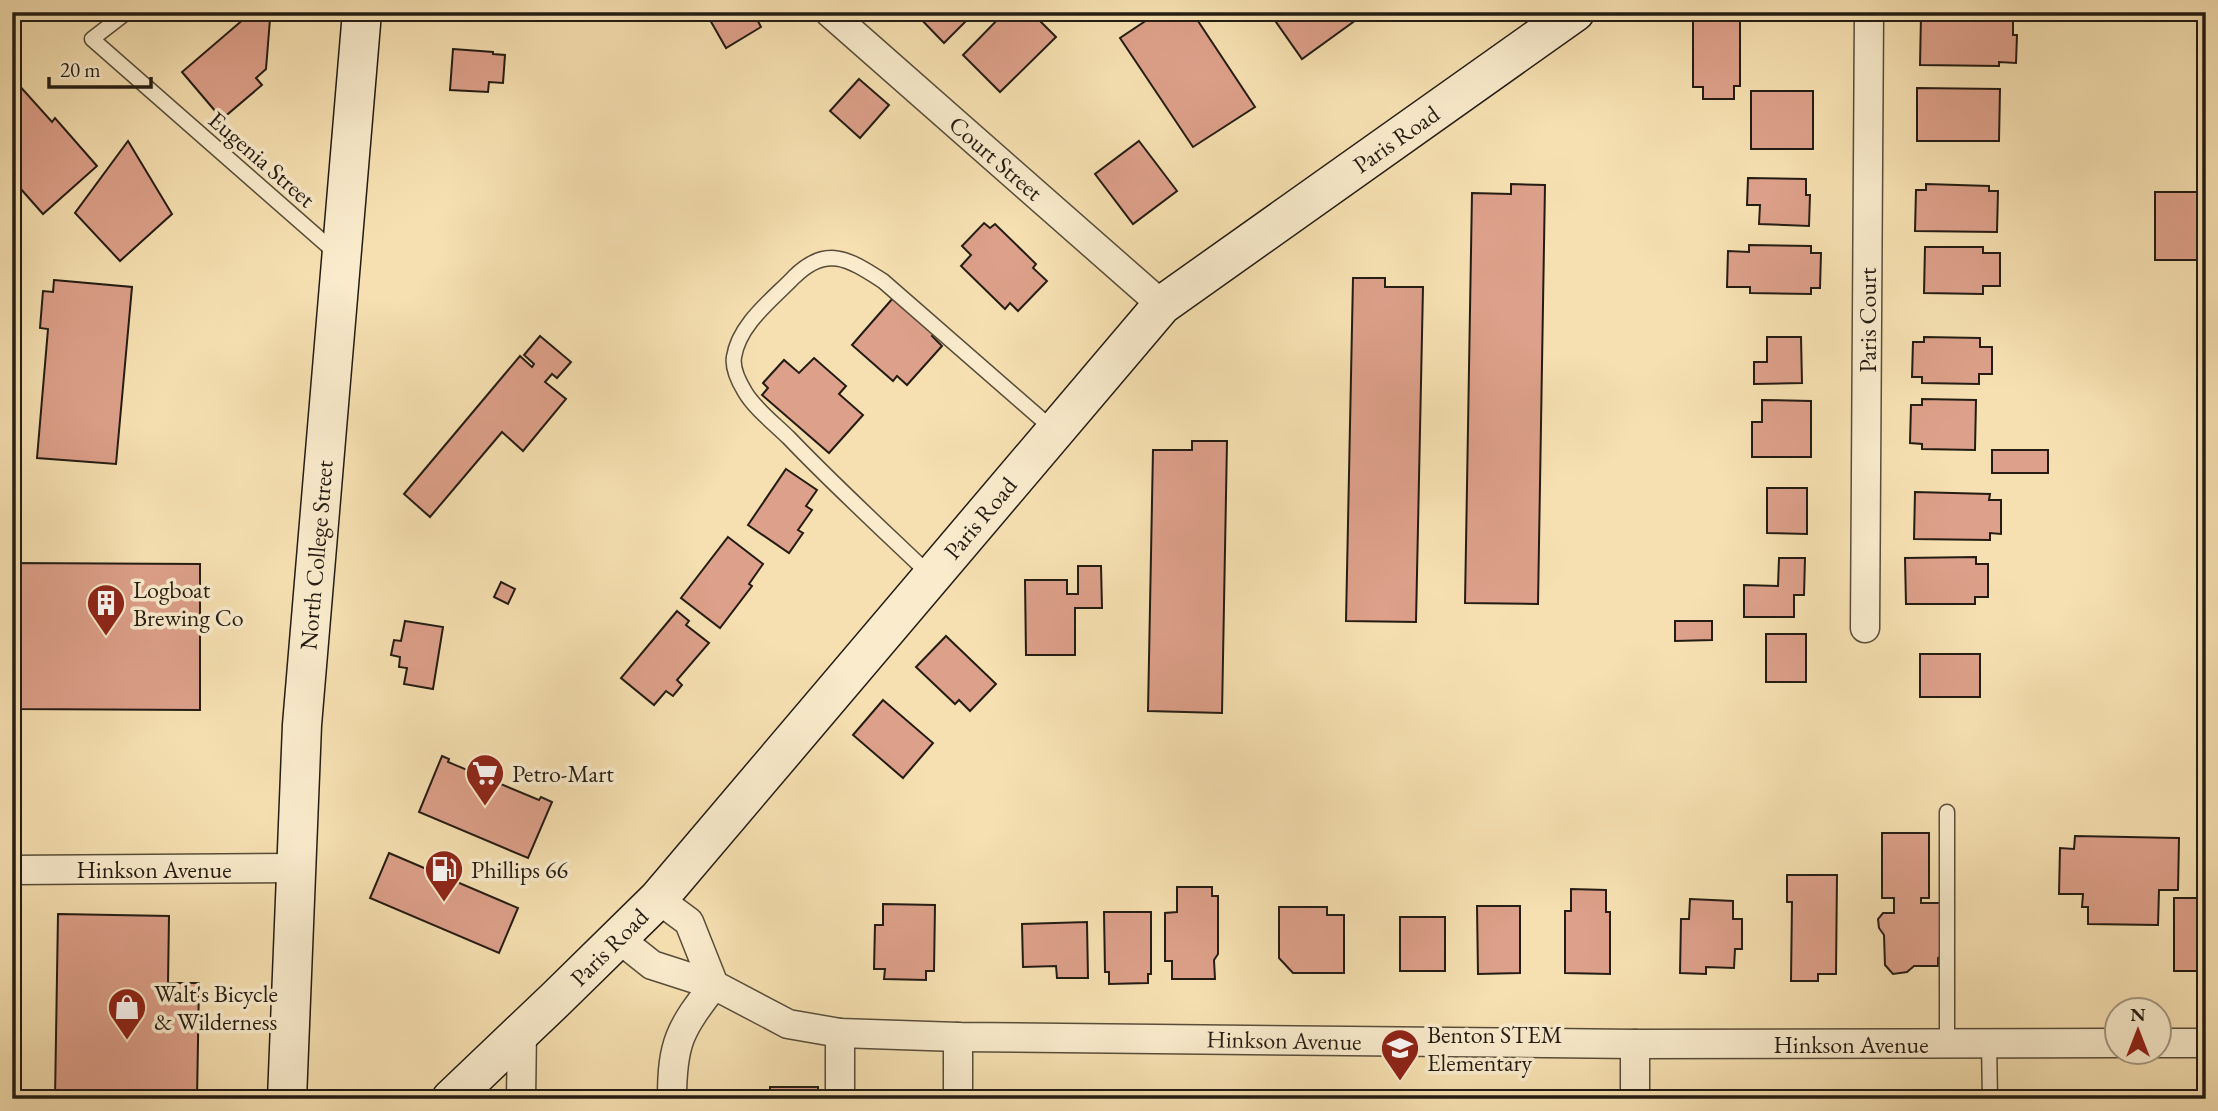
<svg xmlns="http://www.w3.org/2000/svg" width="2218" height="1111" font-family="'EB Garamond',serif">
	<rect width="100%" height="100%" fill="#f6e0b1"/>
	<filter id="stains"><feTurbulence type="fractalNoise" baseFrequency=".00286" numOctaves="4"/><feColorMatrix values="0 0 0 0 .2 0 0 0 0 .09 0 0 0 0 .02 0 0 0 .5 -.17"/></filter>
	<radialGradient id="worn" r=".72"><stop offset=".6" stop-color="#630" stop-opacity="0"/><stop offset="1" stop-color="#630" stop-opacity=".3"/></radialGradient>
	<g fill="#dda08a" stroke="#241c13" stroke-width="2">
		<path d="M252,12H263L270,19L266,69L256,78L262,85L222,119L182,72Z"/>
		<path d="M753,12L761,27L726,48L706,13Z"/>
		<path d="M914,12H975L944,43Z"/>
		<path d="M1005,12H1031L1056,37L1000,92L963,55Z"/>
		<path d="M1159,12H1192L1255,107L1193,147L1120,38Z"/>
		<path d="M1269,12H1367L1302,59Z"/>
		<path d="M1698,12H1731V17H1740V86H1734V99H1703V87H1693V16H1698Z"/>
		<rect x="1778" y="12" width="49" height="8"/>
		<path d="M1921,16L1999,18V21H2013V35H2017L2016,63L1999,62V66L1920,65Z"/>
		<path d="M453,49L493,52V54L505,55L503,83L489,82L488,92L450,90Z"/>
		<path d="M859,79L889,105L860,138L830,111Z"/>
		<path d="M17,83L52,122L55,118L97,166L43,214L12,179V87Z"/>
		<path d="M1917,88L2000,89L1999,141H1917Z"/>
		<rect x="1751" y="91" width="62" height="58"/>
		<path d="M128,141L172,214L120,261L75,213Z"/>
		<path d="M1139,141L1177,191L1133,224L1095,174Z"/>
		<path d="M1748,178L1806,179V195H1810L1809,226L1759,224L1760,205H1747Z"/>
		<path d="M1511,184L1545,185L1538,604L1465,603L1472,193L1511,194Z"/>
		<path d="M1926,184L1989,186V191H1998L1997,232L1915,231L1916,190H1926Z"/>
		<rect x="2155" y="192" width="51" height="68"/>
		<path d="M984,223L990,228L995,224L1036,264L1033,268L1047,281L1018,311L1010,303L1005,309L961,266L971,255L962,246Z"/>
		<path d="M1749,245L1811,246V253H1821L1820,288H1811V294L1750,293V287H1727L1728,251L1749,252Z"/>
		<path d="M1925,247H1983V253H2000V286H1983V294L1924,293Z"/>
		<path d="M1353,278H1385V287H1423L1416,622L1346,621Z"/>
		<path d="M54,280L132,287L116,464L37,458L48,329L40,328L43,291L53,292Z"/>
		<path d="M893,298L934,334L932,336L942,346L907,385L897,376L893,381L852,345Z"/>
		<path d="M540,336L571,362L557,378L552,374L545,382L566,399L523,451L502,432L430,517L404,494L520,356L532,367L534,364L524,355Z"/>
		<path d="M1767,337H1801L1802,383L1754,384V362H1767Z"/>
		<path d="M1924,337L1980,338V347H1992V374H1979V384L1922,383V377H1912L1913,342H1924Z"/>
		<path d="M814,358L846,386L839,394L863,415L829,453L762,395L768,388L763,383L784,360L799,373Z"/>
		<path d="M1922,399L1976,400L1975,450L1922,449V444L1910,443L1911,405H1922Z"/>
		<path d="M1762,400L1811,401V457H1752V422H1762Z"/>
		<path d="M1192,441H1227L1222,713L1148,711L1153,450H1192Z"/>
		<rect x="1992" y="450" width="56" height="23"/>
		<path d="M786,469L817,490L806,506L812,510L798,530L803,533L789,553L748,525Z"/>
		<path d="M1767,488H1807V534L1767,533Z"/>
		<path d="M1915,492L1990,494L1989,500H2001V534L1990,533V540L1914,539Z"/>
		<path d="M728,537L763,564L749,584L752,586L720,628L681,598Z"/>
		<path d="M1976,557V564H1988V597H1975V604H1906L1905,558Z"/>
		<path d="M1779,558H1805L1804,595H1794V617H1744V585L1778,586Z"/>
		<path d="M12,563L200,564V710L12,709Z"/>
		<path d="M1078,566H1101L1102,608H1075V655H1026L1025,580H1067V594H1078Z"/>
		<path d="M501,582L515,589L508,604L494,597Z"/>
		<path d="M677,611L689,621L686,625L709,643L677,680L682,685L673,696L666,691L654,705L621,678Z"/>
		<path d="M405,621L443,627L433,689L404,684L407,668L399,667L400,657L391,655L394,640L401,641Z"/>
		<path d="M1675,621H1712V640L1675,641Z"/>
		<rect x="1766" y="634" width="40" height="48"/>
		<path d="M946,636L996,684L970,711L959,700L955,704L916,667Z"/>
		<rect x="1920" y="654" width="60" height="43"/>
		<path d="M883,700L933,743L903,778L853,735Z"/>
		<path d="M442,756L449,759L448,762L539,800L541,797L552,802L528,858L419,812Z"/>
		<path d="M1882,833H1929V898H1921V903H1941V956L1938,958V966H1914L1907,972L1893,974L1885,965L1884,935L1879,928L1878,919L1883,913H1894V898H1882Z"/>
		<path d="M2075,836L2179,838L2178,890H2159L2158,925L2088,924V907H2082L2083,894H2059L2060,848L2074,849Z"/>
		<path d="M389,853L518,908L499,953L370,898Z"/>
		<path d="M1787,875H1837L1836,974H1818V981H1791L1792,902H1787Z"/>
		<path d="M1177,887H1212V896H1218V954L1214,960L1215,979H1172V961H1165V913L1177,912Z"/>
		<path d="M1571,889L1606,890V912H1610V974L1565,973V911H1571Z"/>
		<rect x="2174" y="898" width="32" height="73"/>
		<path d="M1690,899L1733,901V919H1742V949H1735L1734,968L1706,967V974L1680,973L1681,919H1689Z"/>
		<path d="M883,904L935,905L934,971H926V980L884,979L885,969H874L875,925H883Z"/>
		<path d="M1477,906H1520V973L1478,974Z"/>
		<path d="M1279,907H1327V915H1344V973H1293L1279,958Z"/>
		<path d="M1104,912H1151V974H1148V983L1109,984V972H1105Z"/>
		<path d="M58,914L169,916L168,983H199L197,1099H55Z"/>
		<rect x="1400" y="917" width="45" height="54"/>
		<path d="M1087,922L1088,978H1057L1056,966L1023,967L1022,924Z"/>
		<rect x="770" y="1087" width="48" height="12"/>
		<path d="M1115,1092L1153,1093V1099H1115Z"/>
		<rect x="2154" y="1093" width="27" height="6"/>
		<rect x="614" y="1096" width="42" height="3"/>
		<path d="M732,1096V1099H679V1097Z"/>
		<path d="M903,1096V1099H858V1097Z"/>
		<rect x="1778" y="1096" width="24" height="3"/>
		<rect x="1822" y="1097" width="60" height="2"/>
	</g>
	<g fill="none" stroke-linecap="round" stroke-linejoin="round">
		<g stroke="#584d3a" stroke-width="17">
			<g id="lane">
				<path d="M127,12L92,39L336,253"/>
				<path d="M930,575C883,530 834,485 789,438C775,424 755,409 745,392C739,382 732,368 734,357C739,324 773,299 794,277C827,244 850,260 883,281L1055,431"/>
				<path d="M1947,812V1044"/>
				<path d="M1989,1043L1990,1099"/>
			</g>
		</g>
		<g stroke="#584d3a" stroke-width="31">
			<g id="street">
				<path d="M829,12L1162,305"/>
				<path d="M1865,628L1869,12"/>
				<path d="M12,870L296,868"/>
				<path d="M658,899L689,922L714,985L788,1024L840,1033L958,1037L1635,1044L2116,1043"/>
				<path d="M618,938L652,965L714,985C680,1029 672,1042 672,1099"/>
				<path d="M2158,1043H2206"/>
				<path d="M1635,1044V1099"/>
				<path d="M521,1099L522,1031"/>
				<path d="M840,1099V1033"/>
				<path d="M958,1099V1037"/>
			</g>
		</g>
		<g stroke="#241c13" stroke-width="41">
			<g id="secondary">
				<path d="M287,1099L302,725L362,12"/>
				<path d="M451,1099L556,999L658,899L1162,305L1575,12"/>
			</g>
		</g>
		<path stroke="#241c13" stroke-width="4.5" stroke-dasharray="5 3.5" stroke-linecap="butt" d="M348,1099L350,1093"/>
		<use href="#lane" stroke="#f9ebcc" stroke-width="14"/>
		<use href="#street" stroke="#f9ebcc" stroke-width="28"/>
		<use href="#secondary" stroke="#f9ebcc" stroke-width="38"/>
	</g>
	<defs>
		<g id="building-pin" transform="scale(2.0125)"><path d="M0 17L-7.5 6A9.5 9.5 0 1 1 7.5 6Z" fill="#8f2418" stroke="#f9ebcc"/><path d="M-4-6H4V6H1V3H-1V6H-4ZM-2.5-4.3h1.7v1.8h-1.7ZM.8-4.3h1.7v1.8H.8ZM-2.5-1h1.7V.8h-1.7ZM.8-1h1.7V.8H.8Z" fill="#fff"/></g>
		<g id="supermarket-pin" transform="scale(2.0125)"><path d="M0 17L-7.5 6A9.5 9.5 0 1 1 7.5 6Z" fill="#8f2418" stroke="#f9ebcc"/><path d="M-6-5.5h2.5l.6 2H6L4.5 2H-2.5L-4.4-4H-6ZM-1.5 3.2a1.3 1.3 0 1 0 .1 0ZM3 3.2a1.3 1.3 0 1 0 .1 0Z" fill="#fff"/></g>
		<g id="fuel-pin" transform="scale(2.0125)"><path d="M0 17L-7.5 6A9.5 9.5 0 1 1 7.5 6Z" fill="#8f2418" stroke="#f9ebcc"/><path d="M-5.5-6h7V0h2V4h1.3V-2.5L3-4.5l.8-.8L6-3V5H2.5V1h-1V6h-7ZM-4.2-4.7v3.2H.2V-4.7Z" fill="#fff"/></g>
		<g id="shop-pin" transform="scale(2.0125)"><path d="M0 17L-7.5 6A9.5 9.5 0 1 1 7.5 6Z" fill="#8f2418" stroke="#f9ebcc"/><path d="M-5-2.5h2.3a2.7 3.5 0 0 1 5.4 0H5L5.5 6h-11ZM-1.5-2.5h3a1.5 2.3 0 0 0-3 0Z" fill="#fff"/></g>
		<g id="school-pin" transform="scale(2.0125)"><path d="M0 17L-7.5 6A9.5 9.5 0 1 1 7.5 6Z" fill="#8f2418" stroke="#f9ebcc"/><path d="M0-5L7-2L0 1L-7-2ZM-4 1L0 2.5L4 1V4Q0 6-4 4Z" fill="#fff"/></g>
	</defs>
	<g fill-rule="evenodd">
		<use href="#building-pin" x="106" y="603"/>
		<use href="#supermarket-pin" x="485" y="773"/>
		<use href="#fuel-pin" x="444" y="869"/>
		<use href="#shop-pin" x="127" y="1007"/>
		<use href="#school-pin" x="1400" y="1048"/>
	</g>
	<g text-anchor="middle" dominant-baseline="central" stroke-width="7" stroke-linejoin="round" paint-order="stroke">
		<g font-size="24" fill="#241c13" stroke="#f9ebcc">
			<text transform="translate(1396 139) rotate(-35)">Paris Road</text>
			<text transform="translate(996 158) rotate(41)">Court Street</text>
			<text transform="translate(262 159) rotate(41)">Eugenia Street</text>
			<text transform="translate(1867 320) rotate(-90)">Paris Court</text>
			<text transform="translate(980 518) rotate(-50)">Paris Road</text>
			<text transform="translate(316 555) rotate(-85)">North College Street</text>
			<text x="154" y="869">Hinkson Avenue</text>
			<text transform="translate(609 947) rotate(-45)">Paris Road</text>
			<text transform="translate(1284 1040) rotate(1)">Hinkson Avenue</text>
			<text x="1851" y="1044">Hinkson Avenue</text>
		</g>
		<g font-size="24" fill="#241c13" stroke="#f9ebcc" text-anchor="start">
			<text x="133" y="589">Logboat<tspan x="133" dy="28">Brewing Co</tspan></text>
			<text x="512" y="773">Petro-Mart</text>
			<text x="471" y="869">Phillips 66</text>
			<text x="154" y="993">Walt's Bicycle<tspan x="154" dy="28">&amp; Wilderness</tspan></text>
			<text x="1427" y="1034">Benton STEM<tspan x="1427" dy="28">Elementary</tspan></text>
		</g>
	</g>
	<rect width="2218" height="1111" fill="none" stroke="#f6e0b1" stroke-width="42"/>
	<rect x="14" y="14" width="2190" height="1083" fill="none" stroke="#241c13" stroke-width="3.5"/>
	<rect x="21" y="21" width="2176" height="1069" fill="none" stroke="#241c13" stroke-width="2"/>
	<g transform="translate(2138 1031)"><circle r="33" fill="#f9ebcc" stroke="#a49882" stroke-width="2"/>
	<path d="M0-5L12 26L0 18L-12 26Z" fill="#8f2418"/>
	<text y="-10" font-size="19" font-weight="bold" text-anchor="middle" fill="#241c13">N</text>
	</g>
	<path d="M49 77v10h102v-10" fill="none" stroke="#241c13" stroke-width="3.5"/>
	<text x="60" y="77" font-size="21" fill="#241c13" stroke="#f9ebcc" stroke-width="5" paint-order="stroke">20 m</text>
	<rect width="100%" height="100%" filter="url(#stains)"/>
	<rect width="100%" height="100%" fill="url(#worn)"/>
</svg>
